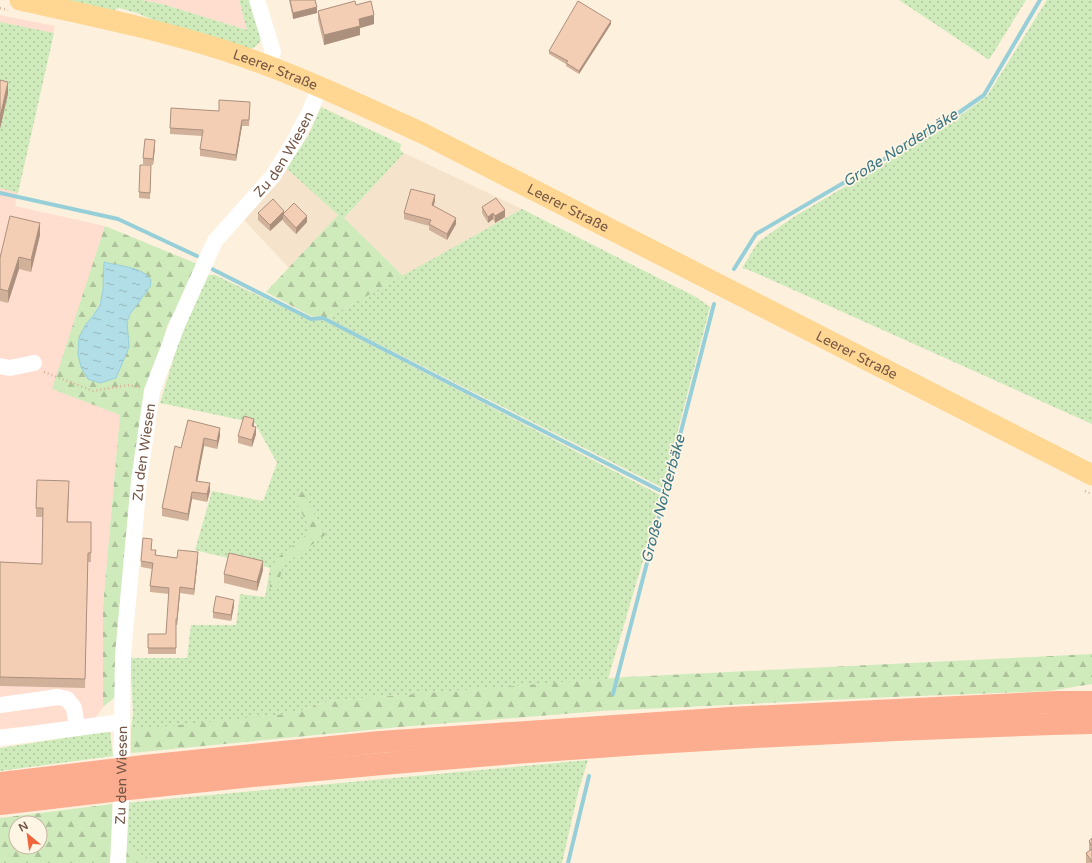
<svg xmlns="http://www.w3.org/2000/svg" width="1092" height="863" font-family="'Varela Round',sans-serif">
	<defs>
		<pattern id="grass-dots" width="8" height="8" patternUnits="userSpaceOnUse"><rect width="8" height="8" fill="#cfebbc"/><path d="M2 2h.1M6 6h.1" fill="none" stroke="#adc19b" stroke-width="1.8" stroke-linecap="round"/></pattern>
		<pattern id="forest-firs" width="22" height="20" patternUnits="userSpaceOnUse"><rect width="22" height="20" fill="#cfebbc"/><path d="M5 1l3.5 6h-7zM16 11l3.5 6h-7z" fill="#adc19b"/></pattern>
		<pattern id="water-ripples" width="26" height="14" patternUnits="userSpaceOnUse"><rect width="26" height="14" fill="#b2dfe7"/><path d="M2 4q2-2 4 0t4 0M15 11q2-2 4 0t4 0" fill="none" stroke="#95b8bd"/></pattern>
	</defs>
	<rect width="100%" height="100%" fill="#fdf1dd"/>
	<g fill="#f5e3cc">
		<path d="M404,153L522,209L403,276L344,218Z"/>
		<path d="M286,168L338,215L289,268L243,219Z"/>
	</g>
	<g fill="#ffded0">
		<path d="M141,0H239L247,30L162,4Z"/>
		<path d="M0,15L55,26L15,206L105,226L67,345L120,415L103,607V707L94,720L0,729Z"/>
	</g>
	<g fill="url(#grass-dots)">
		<path d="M57,0H141L162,4L247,30L239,0H250C253,9 261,26 262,35C262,43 254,48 248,51L170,27L137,13L119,8L110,12Z"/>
		<path d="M899,0H1026L989,60Z"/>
		<path d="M1047,0H1092V424L749,270L742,268L758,242L792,218L939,131L987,96Z"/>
		<path d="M0,22L54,33L18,193L0,188Z"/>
		<path d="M321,107L401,144L400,150L404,153L344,218L338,215L286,168L308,136Z"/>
		<path d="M522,209L696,297L710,307L663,488L327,318Z"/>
		<path d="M206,275H215L310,320H323L662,496L608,679L328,701L295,713L144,730H131L133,712L130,658H187L191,625H236L240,594L265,597L270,568L195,550L212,491L263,501L277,463L255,423L160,403L181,334Z"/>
		<path d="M110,731L113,756L0,771V748Z"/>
		<path d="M588,760L578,793L562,863H152L124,843L125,803Z"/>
	</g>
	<g fill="url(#forest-firs)" fill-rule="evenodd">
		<path d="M338,215L344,218L403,276L327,318L311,316L266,292Z"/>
		<path d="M105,226L200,265L167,326L140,422L115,697L103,707V607L120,415L52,389ZM104,262L112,264L120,265L141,271L150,287L130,314L127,322V332L129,347L116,378L100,383L86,324C105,304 103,288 104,262Z"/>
		<path d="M302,490L325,535L283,566L277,588L269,589L275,560L311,531L293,496Z"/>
		<path d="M1092,654V684L1049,691L892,697L601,711L400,727L131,753V730L295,713L328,701L626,677Z"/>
		<path d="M112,804L114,840L124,843L152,863H0V818ZM16,823H40V847H16Z"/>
	</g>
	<path fill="url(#water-ripples)" stroke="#97cfd9" d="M104,262C118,266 144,267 151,280L150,287L130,314L127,322L129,347L116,378L100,383L88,379L81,367L78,354L79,338L86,324L93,316L100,305L103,290Z"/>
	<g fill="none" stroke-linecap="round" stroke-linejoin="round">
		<g stroke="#97cfd9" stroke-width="4">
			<path d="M0,193L118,219L197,256"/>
			<path d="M212,269L311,319L323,318L461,389L665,493"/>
			<path d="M734,269L756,234L934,130L984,95L1040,0"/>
			<path d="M613,694L714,304"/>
			<path d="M568,863L589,776"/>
		</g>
		<g stroke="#d8b198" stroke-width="2.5" stroke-dasharray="1 3" stroke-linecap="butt">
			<path d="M0,8L8,10"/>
			<path d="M44,372L93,391L129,385L140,388"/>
			<path d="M1085,491L1092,494"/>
		</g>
		<g stroke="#fff" stroke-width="16">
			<path d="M257,0L273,52L268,67"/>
			<path d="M0,366L10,368L34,363"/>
			<path d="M0,705L58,697L67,699L74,708L77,728"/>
			<path d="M0,738L122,722"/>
			<path id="s1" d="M118,863L121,801L123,655L139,481L152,391L178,323L215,241L273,176L295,140L309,113L320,87"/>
		</g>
		<path stroke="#ffd793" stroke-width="21" id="s2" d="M20,0C88,15 157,29 223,50C291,72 357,103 422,133L1092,475"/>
		<g stroke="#fcad90" stroke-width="22">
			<path d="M0,783L144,766L380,742L730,718L1057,702H1092"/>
			<path d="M0,804C362,760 727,733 1092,723"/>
		</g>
	</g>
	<g fill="#d2b19b">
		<path d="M289,0H315L317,13L293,19Z"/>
		<path d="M356,5L374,24L360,28V35L324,45L318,20V11Z"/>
		<path d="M611,24L579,74L566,66V64L549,54V51Z"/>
		<path d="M250,108L249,126H242L236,161L200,156V149L202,136L170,134V128L219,111Z"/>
		<path d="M155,147L153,165L143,164V158Z"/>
		<path d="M151,171L150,199L139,198V192Z"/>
		<path d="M435,201L433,205L456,224L447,240L429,230V226L404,219V213Z"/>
		<path d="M482,207L505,217L495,223L493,219L488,223L482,213Z"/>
		<path d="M258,213H284L307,222L296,234L283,221V219L270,231L258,220Z"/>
		<path d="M40,235L31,272L19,269L8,303L0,301V258Z"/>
		<path d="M188,420L220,436L217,449L204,446L197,481L210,491L207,502L192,499L188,521L162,516V508L181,448Z"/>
		<path d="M254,425V427L256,434L252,447L238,443V436Z"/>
		<path d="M69,490L68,522H91V562H88L85,688L0,686V562L42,564L43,517H36V508Z"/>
		<path d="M152,545L151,550L156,555L177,558H198L194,595L180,593L177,625H176V654H148V634H166L169,594L150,592V586L152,569L141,567V561Z"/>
		<path d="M263,570L257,591L224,583V574Z"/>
		<path d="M234,606L231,621L213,618V612Z"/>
		<path d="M1092,838V863H1086V853L1089,851V841Z"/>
	</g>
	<g fill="#ab907e">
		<path d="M317,7V13L293,19V13Z"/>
		<path d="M374,15V24L360,28V35L324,45V35L359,19Z"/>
		<path d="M611,21V24L579,74V71Z"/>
		<path d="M8,82V94L0,129V117Z"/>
		<path d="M242,120V126L236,161V155Z"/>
		<path d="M155,140V147L153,165V159Z"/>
		<path d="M435,195V201L432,211V205Z"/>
		<path d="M505,210V217L495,223V216Z"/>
		<path d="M284,211V216L283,214V219L270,231V225Z"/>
		<path d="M493,213V219L488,223V217Z"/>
		<path d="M307,216V222L296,234V228Z"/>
		<path d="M456,218V224L447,240V234Z"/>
		<path d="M40,223V235L31,272V260Z"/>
		<path d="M19,257V269L8,303V291Z"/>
		<path d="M254,419V425L252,433V426Z"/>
		<path d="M256,427V434L252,447V440Z"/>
		<path d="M220,428V436L217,449V441Z"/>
		<path d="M204,438V446L196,488V481Z"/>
		<path d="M210,483V491L207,502V494Z"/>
		<path d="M192,492V499L188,521V514Z"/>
		<path d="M198,552V558L194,595V589Z"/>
		<path d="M263,561V570L257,591V582Z"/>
		<path d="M180,587V593L177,625V619Z"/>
		<path d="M234,600V606L231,621V615Z"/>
	</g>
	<g fill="#f4ceb4" stroke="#ab907e">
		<path d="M290,0H315L317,7L293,13Z"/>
		<path d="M355,1L356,5L371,1L374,15L359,19L360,26L324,35L318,11Z"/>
		<path d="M578,1L611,21L579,71L566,63L568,61L549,51Z"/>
		<path d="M0,80L8,82L0,117Z"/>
		<path d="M219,100L250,102L249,120H242L236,155L200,149L203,130L170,128L171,108L219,111Z"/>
		<path d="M145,139L155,140L153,159L143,158Z"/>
		<path d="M140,165H151L150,193L139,192Z"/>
		<path d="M411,189L435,195L432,205L456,218L447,234L429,224L431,220L404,213Z"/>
		<path d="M496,198L505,210L495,216L493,213L488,217L482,207Z"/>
		<path d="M273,199L284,211L270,225L258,213Z"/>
		<path d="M294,203L307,216L296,228L283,214Z"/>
		<path d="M10,216L40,223L31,260L19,257L8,291L0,289V258Z"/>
		<path d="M244,416L254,419L252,426L256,427L252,440L238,436Z"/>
		<path d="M188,420L220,428L217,441L204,438L196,481L210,483L207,494L192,492L188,514L162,508L175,446L181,448Z"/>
		<path d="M37,480L69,481L67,522H91V553H88L85,679L0,677V562L42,564L43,508H36Z"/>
		<path d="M143,538L152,539L151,550H156L155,555L177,558L178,550L198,552L194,589L180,587L177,619H176V648H148V634H166L169,588L150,586L153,563L141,561Z"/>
		<path d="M229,553L263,561L257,582L224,574Z"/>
		<path d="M216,596L234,600L231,615L213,612Z"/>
		<path d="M1092,838V846L1089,841Z"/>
		<path d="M1092,849V862L1086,853Z"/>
	</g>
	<g text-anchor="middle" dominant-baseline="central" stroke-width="3.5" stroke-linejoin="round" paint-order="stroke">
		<g font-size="14" fill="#745645" stroke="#fff5e5">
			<text stroke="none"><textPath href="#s2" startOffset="265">Leerer Straße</textPath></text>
			<text stroke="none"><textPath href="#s1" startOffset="748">Zu den Wiesen</textPath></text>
			<text stroke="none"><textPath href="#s2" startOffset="589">Leerer Straße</textPath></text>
			<text stroke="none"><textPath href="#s2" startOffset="913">Leerer Straße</textPath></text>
			<text stroke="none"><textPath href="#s1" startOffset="412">Zu den Wiesen</textPath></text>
			<text stroke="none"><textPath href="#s1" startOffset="88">Zu den Wiesen</textPath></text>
		</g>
		<g font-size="15" font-style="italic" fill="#3b7682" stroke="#fff5e5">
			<text transform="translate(900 148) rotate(-32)">Große Norderbäke</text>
			<text transform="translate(663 499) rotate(-75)">Große Norderbäke</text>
		</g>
	</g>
	<g transform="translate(28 835) rotate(331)"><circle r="19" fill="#fff5e5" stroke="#c7b5a5"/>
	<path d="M0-3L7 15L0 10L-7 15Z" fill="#ef643b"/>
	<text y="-6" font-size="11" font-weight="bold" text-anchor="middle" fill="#745645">N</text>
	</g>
</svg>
